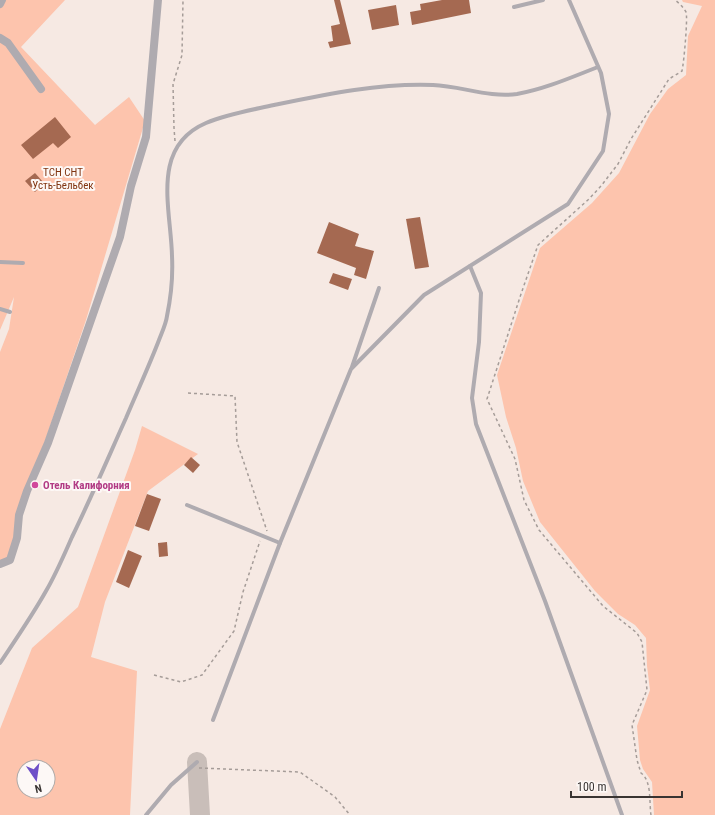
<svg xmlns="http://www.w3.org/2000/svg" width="715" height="815" font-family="'Roboto Condensed',sans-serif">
	<rect width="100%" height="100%" fill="#f6e9e3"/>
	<g fill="#fdc4ad" fill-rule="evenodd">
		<path d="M0,0H65L21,47L95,125L129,97L145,121L86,320L46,438L8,558L0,562V352L9,329L14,297L0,330Z"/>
		<path d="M682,0H715V815H654L652,782L643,769L640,760L637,726L650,690L647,666L646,638L635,625L618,614L595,591L540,522L523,481L516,448L506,417L497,375L540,248L592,203L619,173L650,114L668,89L686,75L688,36L702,6L683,2Z"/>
		<path d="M142,426L198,454L148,491L105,602L91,657L137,671L130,815H0V729L32,648L78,607L135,450ZM24,767H48V791H24Z"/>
	</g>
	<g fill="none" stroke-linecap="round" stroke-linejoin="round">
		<path stroke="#c9beb9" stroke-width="20" d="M197,762L200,815"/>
	</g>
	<g fill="#a56951">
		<path d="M334,0H340L351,44L330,48L328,42L333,41L331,26L340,24Z"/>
		<path d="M442,0H469L471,13L412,25L410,12L421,10L420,4Z"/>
		<path d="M396,5L399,25L372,30L368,10Z"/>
		<path d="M55,117L71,137L58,148L53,143L33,159L21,145Z"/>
		<path d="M35,173L44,183L35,192L25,181Z"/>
		<path d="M420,217L429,267L415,269L406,219Z"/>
		<path d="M329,222L359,234L355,246L374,251L366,279L354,275L356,268L317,253Z"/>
		<path d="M333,273L352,279L348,290L329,283Z"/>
		<path d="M191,457L200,465L193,473L184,465Z"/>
		<path d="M147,494L161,499L149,531L135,526Z"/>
		<path d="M167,542L168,556L159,557L158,543Z"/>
		<path d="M128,550L142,556L129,588L116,582Z"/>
	</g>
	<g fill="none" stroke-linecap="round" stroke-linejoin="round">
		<g stroke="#a59c98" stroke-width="1.5" stroke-dasharray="3 3" stroke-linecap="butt">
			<path d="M175,141L174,128L173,84L182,55L183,0"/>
			<path d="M188,393L235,396L237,442L267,531"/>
			<path d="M154,675L181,682L202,675L234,631L243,592L260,541"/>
			<path d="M199,768L300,772L335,797L350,815"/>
			<path d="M651,815C649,802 652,781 641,773L637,760L632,725L647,690L642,642L637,633L603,606L539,530L524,500L515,459L487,399L521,294L538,245L589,199L601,186L618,164L631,139L669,79L682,71C684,62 688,17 686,12C683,7 679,3 675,0"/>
		</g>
		<g stroke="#afabb0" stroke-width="4">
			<path d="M514,7L543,0"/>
			<path d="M0,262L23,263"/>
			<path d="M470,266L481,293L479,342L472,398L476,424L545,601L622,815"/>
			<path d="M0,309L10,312"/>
			<path d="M352,367L379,288"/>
			<path d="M187,505L280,543"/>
			<path d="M0,663C16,639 32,616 46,591C56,574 64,555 72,537C91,498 108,458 126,418C137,392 149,366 159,340C162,332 166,324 167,316C171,297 173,276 172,256C171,209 150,147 206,123C228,114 252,110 274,105C327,94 379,83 433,85C461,86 489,98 517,94C545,89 572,77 598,67"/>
			<path d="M213,720L280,543L351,369L424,295L568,204L603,151L609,114L601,73L569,0"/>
			<path d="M146,815L171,785L197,762"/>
		</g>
		<g stroke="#afabb0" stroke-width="8">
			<path d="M0,4L2,0"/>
			<path d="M0,38L8,43L41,89"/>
			<path d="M0,564L10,560L17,538L19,515L27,491L48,443L120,237L131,186L146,137L158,0"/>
		</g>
	</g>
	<circle fill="#d1479c" stroke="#fdf8f6" stroke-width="1.5" cx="35" cy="485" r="4"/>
	<g text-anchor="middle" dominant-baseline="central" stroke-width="4" stroke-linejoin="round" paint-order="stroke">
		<g font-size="11" fill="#813511" stroke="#fdf8f6">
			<text x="63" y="172">ТСН СНТ<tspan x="63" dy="13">Усть-Бельбек</tspan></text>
		</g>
		<g font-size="11" font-weight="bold" fill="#b23c85" stroke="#fdf8f6" text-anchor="start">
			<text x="43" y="485">Отель Калифорния</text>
		</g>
	</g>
	<g transform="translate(36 779) rotate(167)"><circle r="19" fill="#fdf8f6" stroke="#afaaa8"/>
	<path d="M0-3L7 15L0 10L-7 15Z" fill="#6e4fc8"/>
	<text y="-6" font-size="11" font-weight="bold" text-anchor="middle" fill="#393432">N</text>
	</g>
	<path d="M571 791v6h111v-6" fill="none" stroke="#393432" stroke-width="2"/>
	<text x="577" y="791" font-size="12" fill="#393432" stroke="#fdf8f6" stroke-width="3" paint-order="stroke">100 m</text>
</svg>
